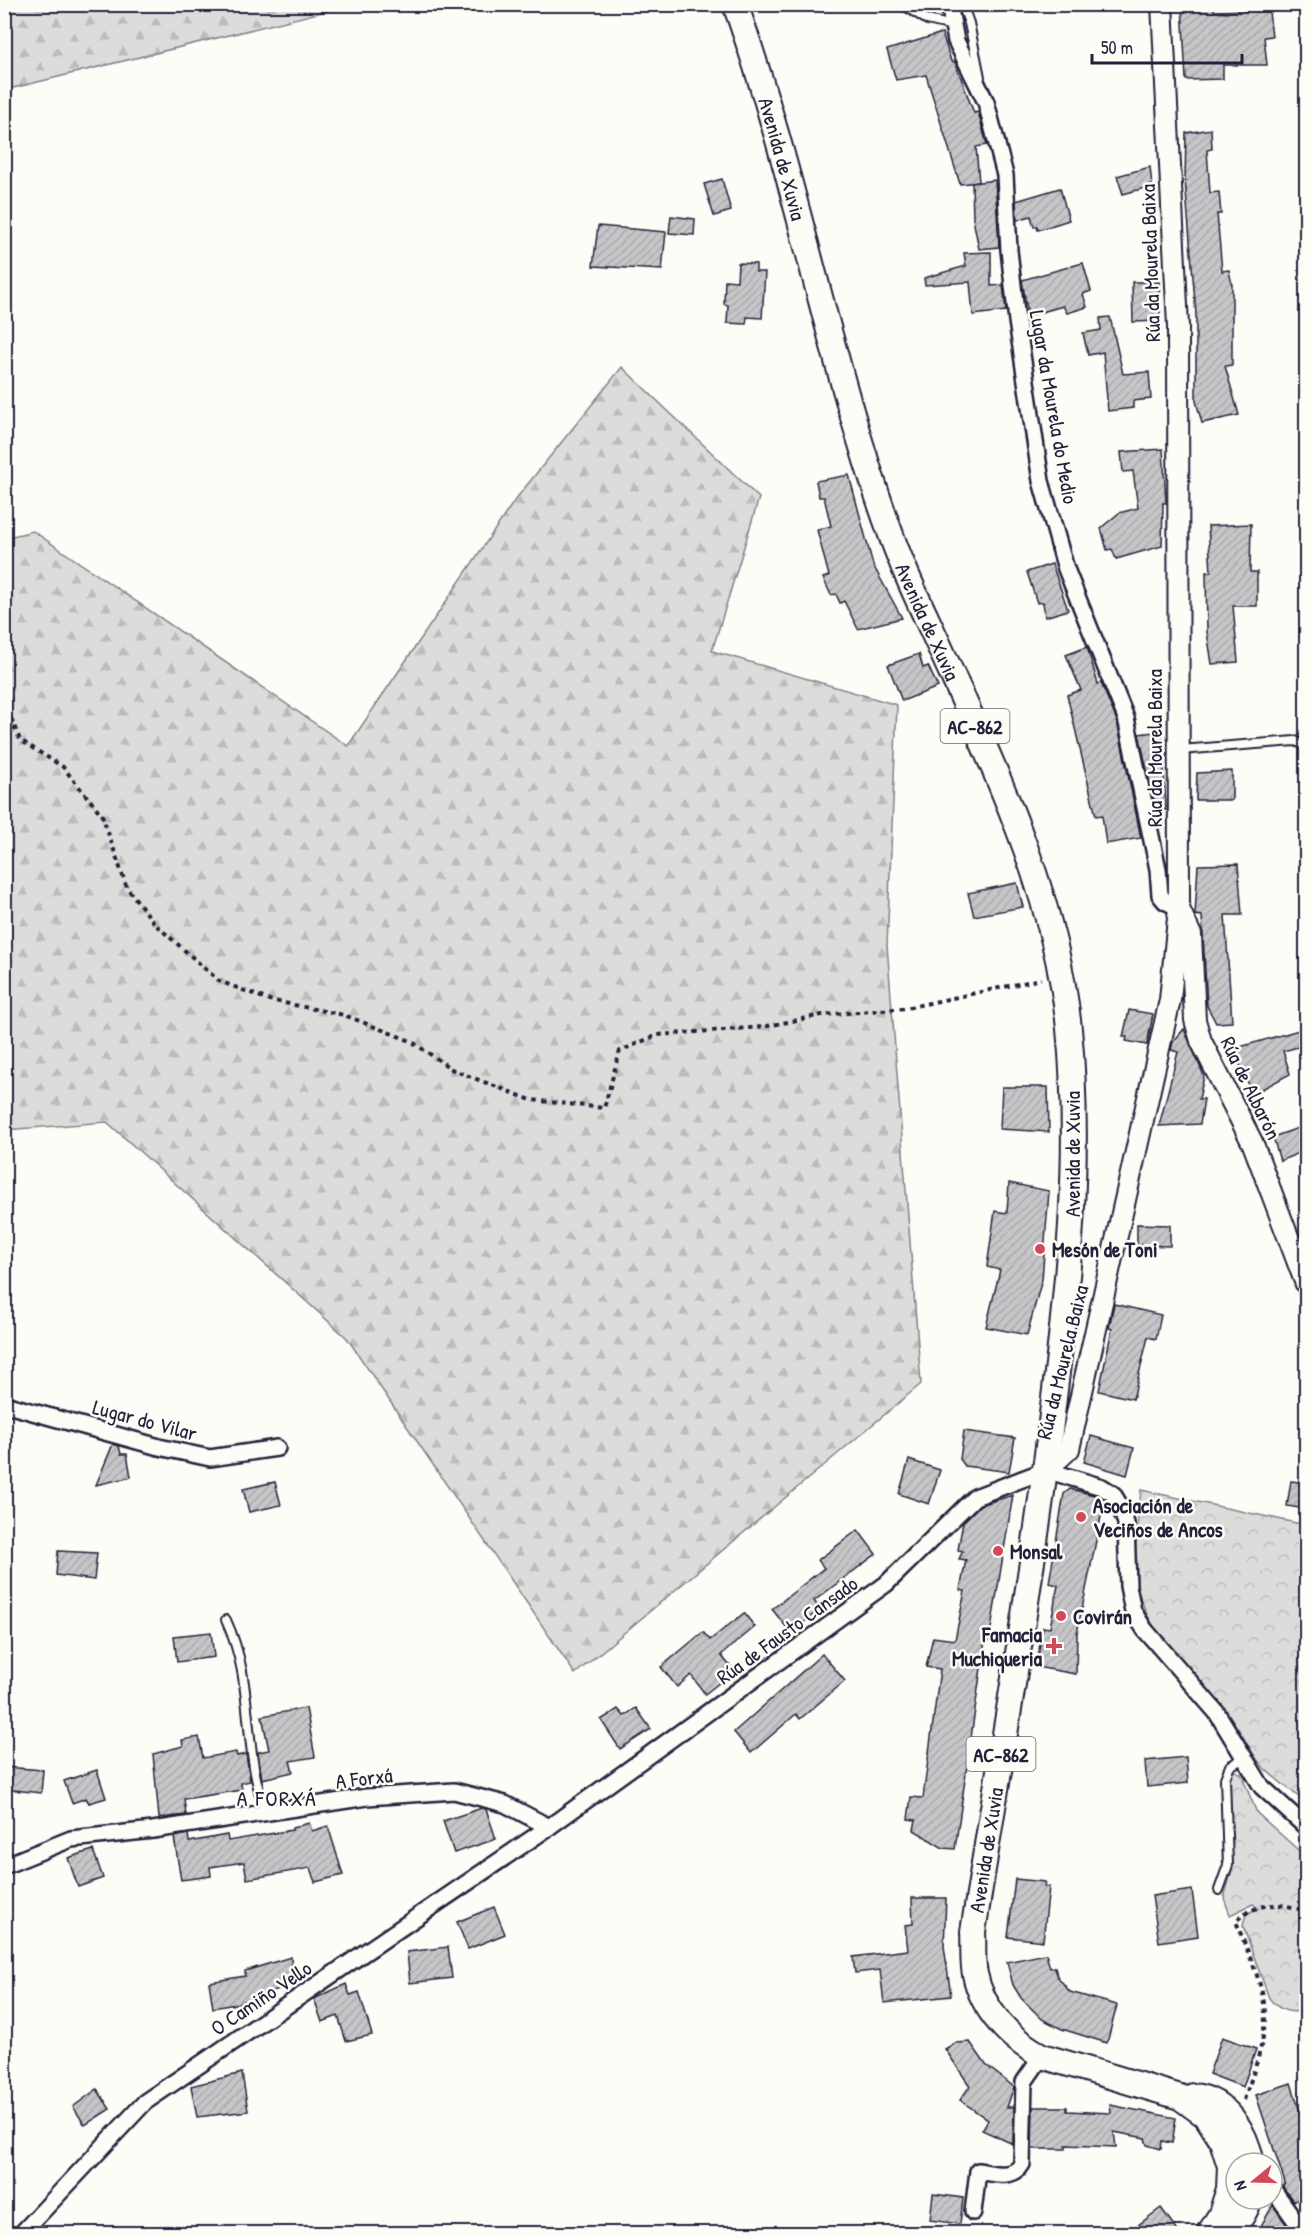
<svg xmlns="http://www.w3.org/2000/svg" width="1311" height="2238" font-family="'Patrick Hand',sans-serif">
	<defs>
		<pattern id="forest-firs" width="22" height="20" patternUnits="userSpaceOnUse" patternTransform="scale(1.5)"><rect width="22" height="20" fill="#dddcdb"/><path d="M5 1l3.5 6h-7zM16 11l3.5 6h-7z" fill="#bdbcbd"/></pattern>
		<pattern id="park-crowns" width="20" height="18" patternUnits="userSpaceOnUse" patternTransform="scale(1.5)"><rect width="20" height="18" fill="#dddcdb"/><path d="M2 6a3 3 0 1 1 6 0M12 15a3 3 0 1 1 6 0" fill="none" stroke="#bdbcbd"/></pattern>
		<pattern id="building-hatch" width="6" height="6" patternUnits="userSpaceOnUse" patternTransform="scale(1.5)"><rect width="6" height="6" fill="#c6c6c8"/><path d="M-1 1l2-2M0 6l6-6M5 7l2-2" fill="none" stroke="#aaaaad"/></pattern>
	</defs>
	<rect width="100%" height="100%" fill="#fdfcf7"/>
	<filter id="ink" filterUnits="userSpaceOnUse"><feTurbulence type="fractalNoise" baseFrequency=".0167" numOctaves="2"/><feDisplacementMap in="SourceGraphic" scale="12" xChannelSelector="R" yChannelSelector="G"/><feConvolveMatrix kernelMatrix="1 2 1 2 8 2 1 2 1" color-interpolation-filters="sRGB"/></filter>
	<g filter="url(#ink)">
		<g fill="url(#forest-firs)" stroke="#807f8b" stroke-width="1.5">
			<path d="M5,4H351V5L5,90Z"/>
			<path d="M622,367L759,498L712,651L897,705L887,945L921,1384L575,1674L347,1338L107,1122L5,1130L4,538L33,531L348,746L515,500Z"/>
		</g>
		<g fill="url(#park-crowns)" stroke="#807f8b" stroke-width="1.5">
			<path d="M1141,1490L1306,1525V1803C1293,1791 1277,1781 1264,1768C1250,1753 1244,1735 1231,1719C1198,1678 1149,1640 1137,1586C1131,1558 1139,1520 1141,1490Z"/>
			<path d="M1236,1771L1241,1774L1257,1813L1306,1857V2011C1290,2013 1280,2012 1269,1998L1243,1926L1246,1914L1258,1908L1253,1904L1230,1915L1224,1898L1231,1873L1229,1786L1232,1772Z"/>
		</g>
		<g fill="url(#building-hatch)" stroke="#22223b" stroke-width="1.5">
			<path d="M1182,4H1214V11L1250,10V4H1268L1272,36L1264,37L1267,65H1223V79L1186,80Z"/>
			<path d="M942,33L951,61L955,62L974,113L978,112L987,145L976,147L979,182L960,184L926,75L896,80L887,50Z"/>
			<path d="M1211,129L1212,149L1207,150L1210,193L1219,192L1221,214H1217L1222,271L1229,270L1232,285V365L1225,366L1239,415L1202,423L1196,401V314L1185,180L1186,133Z"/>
			<path d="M1150,167L1152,186L1123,194L1117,176Z"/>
			<path d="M722,179L731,211L714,216L704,184Z"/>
			<path d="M995,180L999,247L979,249L973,219L972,183Z"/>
			<path d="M1060,188L1069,220L1038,230L1037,226L1034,227L1031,216L1017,220L1016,201Z"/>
			<path d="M671,216L695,219L694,235L669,233Z"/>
			<path d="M598,226L666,232L662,270L593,266Z"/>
			<path d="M991,252V286L1003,285L1006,311L973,315L970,282L925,285L924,278L966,266L964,253Z"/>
			<path d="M738,263L756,264V272H765L762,318L747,317L746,324L727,323L728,305L724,304L725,280L737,281Z"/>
			<path d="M1083,263L1091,291L1083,294L1087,307L1067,313L1063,306L1028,316L1022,280Z"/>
			<path d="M1132,282H1159L1160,321L1133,322Z"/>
			<path d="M1110,317L1123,374L1149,372L1151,399L1133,401V408L1108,411L1103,352L1088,355L1083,333L1101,330L1100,318Z"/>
			<path d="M1163,449L1166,503H1163L1162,546L1116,559L1112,549L1107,550L1101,528L1119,513L1138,508L1133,471L1123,472L1121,452Z"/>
			<path d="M849,475L873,565L902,618L858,629L844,601L840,603L836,594L831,595L823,578L829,576L817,530L831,526L824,497H819L816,481Z"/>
			<path d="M1251,524L1250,572H1257V606H1233L1238,662L1212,664L1207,632L1206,572H1211L1208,526Z"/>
			<path d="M1052,564L1068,610L1045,617L1043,602L1037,603L1027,572Z"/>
			<path d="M1087,647L1098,684L1101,683L1117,721L1141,838L1106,844L1102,815L1096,816L1067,695L1081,690L1066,655Z"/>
			<path d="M919,654L923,668L928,666L938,687L902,701L888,665Z"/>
			<path d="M1162,731L1166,810H1156L1139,734Z"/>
			<path d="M1232,771V800H1196L1197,773Z"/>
			<path d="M1238,864L1242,915H1225L1232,1022L1216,1023L1207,1006L1202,916L1195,915L1198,865Z"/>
			<path d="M1017,883L1023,907L974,916L968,893Z"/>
			<path d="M1129,1010L1153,1014L1147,1045L1126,1041L1127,1037H1123Z"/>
			<path d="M1306,1028V1045L1283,1051L1290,1074L1253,1094L1233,1049Z"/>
			<path d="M1184,1029L1204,1076L1199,1099H1204L1200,1124L1159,1126L1178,1052L1171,1050L1173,1042Z"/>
			<path d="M1002,1087H1048L1049,1132L1000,1129Z"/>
			<path d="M1301,1127L1306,1150L1280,1161L1273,1137Z"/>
			<path d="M1009,1183L1049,1191L1042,1279L1027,1335L986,1327L1000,1270L987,1267L995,1211L1007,1213Z"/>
			<path d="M1137,1224L1170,1225V1246L1137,1245Z"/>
			<path d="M1114,1304L1161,1315L1156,1339L1148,1337L1133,1399L1099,1391L1112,1329L1109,1328Z"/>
			<path d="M964,1431L1015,1438L1009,1472L965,1466L960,1459Z"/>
			<path d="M1091,1436L1134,1448L1127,1475L1084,1462Z"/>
			<path d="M113,1444L119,1446L121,1454H127L131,1477L96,1485Z"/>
			<path d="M909,1460L940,1470L929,1504L899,1494Z"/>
			<path d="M1291,1481L1306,1483V1509L1287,1506Z"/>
			<path d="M275,1482L281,1505L249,1512L243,1489Z"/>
			<path d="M1070,1489L1098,1496L1104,1502L1077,1633L1076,1674L1036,1667L1043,1627L1050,1628L1058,1585L1049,1583L1064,1494Z"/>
			<path d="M1013,1495L989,1641L985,1640L955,1849L943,1848L914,1830L916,1820L908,1819L911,1797L923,1798L940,1669L926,1667L933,1637L955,1640L965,1591L960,1590L966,1560L959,1559L963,1551L958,1550L963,1522L980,1505Z"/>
			<path d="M858,1530L876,1554L814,1601L820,1609L791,1633L772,1609L824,1568L818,1560Z"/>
			<path d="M58,1551L97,1553L94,1580L56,1575Z"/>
			<path d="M744,1613L755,1627L721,1655L734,1671L705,1694L691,1675L677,1687L661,1667L703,1632L710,1640Z"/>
			<path d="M211,1632L214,1657L177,1662L174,1636Z"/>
			<path d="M822,1654L845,1681L800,1719L796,1714L751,1753L734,1732Z"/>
			<path d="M306,1708L315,1757L290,1761L293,1772L262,1779L258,1752L269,1750L262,1716Z"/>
			<path d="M636,1708L651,1729L620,1749L601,1720L618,1709L624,1716Z"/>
			<path d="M199,1737L203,1758L236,1752L237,1756L246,1754L250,1781L241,1783L242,1790L184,1799L186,1815L159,1818L153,1754L183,1746L182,1740Z"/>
			<path d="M1186,1757L1188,1783L1147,1787L1145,1761Z"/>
			<path d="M4,1767L43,1770L41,1793L4,1789Z"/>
			<path d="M97,1770L106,1798L89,1803L86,1798L72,1803L64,1781Z"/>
			<path d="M482,1808L486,1809L496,1839L454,1853L443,1821Z"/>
			<path d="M309,1823L312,1831L328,1826L343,1875L315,1882L310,1868L247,1879L244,1862L210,1867L211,1876L181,1880L174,1837L188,1834L189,1842L227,1835L228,1841L292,1830V1828Z"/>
			<path d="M93,1850L103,1878L78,1887L68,1858Z"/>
			<path d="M1015,1879L1045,1882L1044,1887H1049L1043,1941L1008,1937Z"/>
			<path d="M1192,1890L1198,1936L1159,1942L1152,1896Z"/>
			<path d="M912,1898H946L944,1946L951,1996L884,2003L880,1970L855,1973L853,1957L908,1950L905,1925L913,1924Z"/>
			<path d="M494,1907L505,1934L468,1949L457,1922Z"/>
			<path d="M448,1947L452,1978L410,1983L407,1952Z"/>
			<path d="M1046,1954L1050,1968L1055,1967L1057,1976L1070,1992L1117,2005L1107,2043L1062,2029L1042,2019L1021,1998L1013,1985L1007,1962Z"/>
			<path d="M291,1957L293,1984L236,2004L213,2008L209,1982L245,1976V1971Z"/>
			<path d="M346,1984L350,1995L359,1992L372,2035L346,2041L338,2016L322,2022L314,1999Z"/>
			<path d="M1222,2037L1256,2049L1243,2087L1209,2074Z"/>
			<path d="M970,2042L986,2065L1014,2087L1007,2107H1014L1013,2144L982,2130L988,2120L960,2100L970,2086L945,2049L955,2043Z"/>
			<path d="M242,2073L248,2111L197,2117L191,2086Z"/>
			<path d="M1291,2083L1306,2130V2197L1293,2201L1283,2187L1285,2183L1256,2095Z"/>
			<path d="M97,2089L110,2109L85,2125L73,2107Z"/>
			<path d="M1110,2105L1176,2118L1172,2143L1162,2141L1161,2149L1147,2145L1145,2138L1114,2132L1116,2147L1066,2145V2149H1032L1033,2107H1067V2111L1111,2113Z"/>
			<path d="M933,2194L963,2198L960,2224L930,2220Z"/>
			<path d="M1273,2205L1293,2234H1266L1261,2226Z"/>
			<path d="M1161,2208L1180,2234H1126Z"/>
		</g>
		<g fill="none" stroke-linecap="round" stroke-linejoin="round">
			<g stroke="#22223b" stroke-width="12">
				<g id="service">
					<path d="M902,4L927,20L953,26"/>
					<path d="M962,4L969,23L980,77"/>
					<path d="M1304,4L1306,7"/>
					<path d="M1180,750L1295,741L1306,745"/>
					<path d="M226,1620C249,1670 245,1714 254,1767C256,1782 261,1798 265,1813"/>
					<path d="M1219,1890L1228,1865L1225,1778L1230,1766L1244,1758"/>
				</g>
			</g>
			<g stroke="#22223b" stroke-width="20">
				<g id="minor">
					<path d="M949,4L956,41L986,102L1005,175L1009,250L1017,321L1041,481L1066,569L1126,718L1158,869L1160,895L1165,901L1179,908"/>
					<path d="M4,1404L159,1447L210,1458L277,1448"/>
					<path d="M4,1866L71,1839L153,1830L367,1797L454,1791L505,1804L549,1827"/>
					<path d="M1272,2188L1305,2234"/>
					<path d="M973,2212L978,2171C993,2173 1013,2180 1022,2164L1024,2082L1042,2056"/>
					<path d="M21,2234L145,2102L549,1827L886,1584L975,1497L1046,1470L1102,1487L1113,1494L1119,1504L1126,1523L1128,1586L1133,1611L1145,1630L1217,1713L1262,1787L1306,1827"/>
				</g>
			</g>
			<g stroke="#22223b" stroke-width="24">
				<g id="tertiary">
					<path d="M1180,911L1191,935L1195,1020L1201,1041L1253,1144L1306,1284"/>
					<path d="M1046,1470L1069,1449L1170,1000L1179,908L1178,326L1162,4"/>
				</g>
			</g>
			<g stroke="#22223b" stroke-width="28">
				<g id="primary">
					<path id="s1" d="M735,4C797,177 828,360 890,532C904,573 924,612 942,652C996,772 1056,896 1069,1029C1081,1153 1069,1275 1054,1398C1033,1576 1001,1754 973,1932C974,1945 972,1961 975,1974C982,2010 1011,2040 1042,2056L1180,2097L1206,2116L1222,2141L1230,2166L1229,2189L1221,2214L1209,2234"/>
					<path d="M1193,2096C1227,2099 1246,2133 1252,2163"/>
					<path d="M1222,2234C1237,2225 1244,2216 1250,2199"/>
				</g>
			</g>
			<g stroke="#22223b" stroke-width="4" stroke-dasharray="4.5 4.5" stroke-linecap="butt">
				<path d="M4,702L20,740L63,767L102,815L127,888L156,925L219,981L269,1000L344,1015L411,1041L453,1070L531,1100L604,1108L620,1051L657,1035L763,1027L822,1015L906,1008L1041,979"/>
				<path d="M1244,2100C1253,2073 1265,2044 1265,2014C1264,1983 1246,1950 1236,1921C1256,1902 1282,1901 1306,1912"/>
			</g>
			<use href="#service" stroke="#fdfcf7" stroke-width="8"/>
			<use href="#minor" stroke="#fdfcf7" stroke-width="15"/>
			<use href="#tertiary" stroke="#fdfcf7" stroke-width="20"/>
			<use href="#primary" stroke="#fdfcf7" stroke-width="24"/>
		</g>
	</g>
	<g fill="#d1495b" stroke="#fdfcf7" stroke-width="2">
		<circle cx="1040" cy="1249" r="6"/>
		<circle cx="1081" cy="1517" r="6"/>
		<circle cx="998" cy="1551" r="6"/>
		<circle cx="1061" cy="1616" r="6"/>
		<path d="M1051 1637h6v6h6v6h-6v6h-6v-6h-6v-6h6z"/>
	</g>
	<g text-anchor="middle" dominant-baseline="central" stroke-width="5" stroke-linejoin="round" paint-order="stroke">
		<g fill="#fdfcf7" stroke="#646373" stroke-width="1.5">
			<rect x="940.5" y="709" width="69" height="34" rx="4.5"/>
			<rect x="966.5" y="1737" width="69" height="34" rx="4.5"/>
		</g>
		<g font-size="20" font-weight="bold" fill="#22223b">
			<text x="975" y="726">AC-862</text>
			<text x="1001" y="1754">AC-862</text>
		</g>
		<g font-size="21" fill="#22223b" stroke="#fdfcf7">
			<text stroke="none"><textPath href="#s1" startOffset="162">Avenida de Xuvia</textPath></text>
			<text transform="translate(1150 263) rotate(-92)">Rúa da Mourela Baixa</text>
			<text transform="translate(1054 407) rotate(80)">Lugar da Mourela do Medio</text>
			<text stroke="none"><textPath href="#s1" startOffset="648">Avenida de Xuvia</textPath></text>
			<text transform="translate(1154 748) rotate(-90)">Rúa da Mourela Baixa</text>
			<text transform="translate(1251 1088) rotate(64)">Rúa de Albarón</text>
			<text transform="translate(1072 1154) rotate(-90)">Avenida de Xuvia</text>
			<text transform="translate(1062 1362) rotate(-76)">Rúa da Mourela Baixa</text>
			<text transform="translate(145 1420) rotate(15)">Lugar do Vilar</text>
			<text transform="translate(787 1630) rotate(-36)">Rúa de Fausto Cansado</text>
			<text transform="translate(364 1778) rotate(-7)">A Forxá</text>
			<text transform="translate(986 1850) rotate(-81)">Avenida de Xuvia</text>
			<text transform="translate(261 1998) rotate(-34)">O Camiño Vello</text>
		</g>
		<g font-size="21" font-weight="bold" fill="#22223b" stroke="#fdfcf7" text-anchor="start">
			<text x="1052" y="1249">Mesón de Toni</text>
			<text x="1093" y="1505">Asociación de<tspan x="1093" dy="24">Veciños de Ancos</tspan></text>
			<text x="1010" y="1551">Monsal</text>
			<text x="1073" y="1616">Covirán</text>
			<text x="1042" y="1634" text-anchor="end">Famacia<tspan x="1042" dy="24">Muchiqueria</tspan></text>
		</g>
		<g font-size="22" letter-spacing="1.5" fill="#22223b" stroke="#fdfcf7">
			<text x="277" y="1798">A FORXÁ</text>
		</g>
	</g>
	<rect width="1311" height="2238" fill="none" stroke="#fdfcf7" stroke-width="24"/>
	<rect x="12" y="12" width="1287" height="2214" fill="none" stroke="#22223b" stroke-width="2" filter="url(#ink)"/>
	<g transform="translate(1254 2181) rotate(251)"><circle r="28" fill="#fdfcf7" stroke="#a5a5ac" stroke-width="1.5"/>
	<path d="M0-4.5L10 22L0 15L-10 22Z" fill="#d1495b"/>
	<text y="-9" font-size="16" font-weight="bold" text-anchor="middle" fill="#22223b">N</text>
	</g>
	<path d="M1092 54v9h150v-9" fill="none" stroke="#22223b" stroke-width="3"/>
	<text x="1101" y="54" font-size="18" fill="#22223b" stroke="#fdfcf7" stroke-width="4.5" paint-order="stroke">50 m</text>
</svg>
